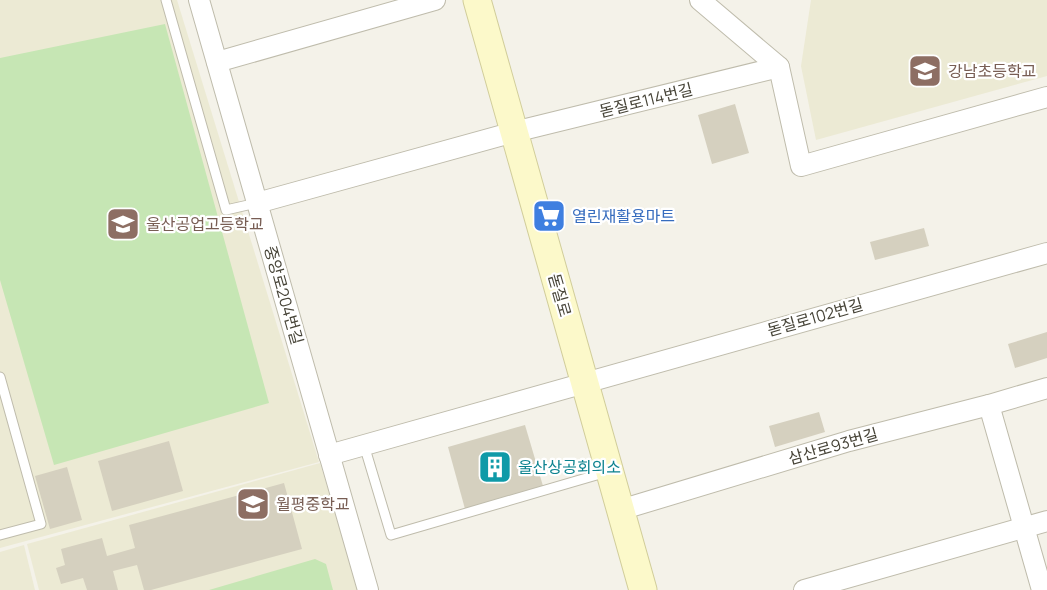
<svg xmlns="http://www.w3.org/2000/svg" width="1047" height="590" font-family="Manrope,'Noto Sans KR',sans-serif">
	<rect width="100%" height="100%" fill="#f4f2e9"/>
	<g fill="#ecead4">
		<path d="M0,0H177L319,462L0,548Z"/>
		<path d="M811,0H1047V76L816,140L801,66Z"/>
		<path d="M320,463L358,590H39L27,544Z"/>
		<path d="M24,545L35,590H0V552Z"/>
	</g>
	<g fill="#c6e6b4">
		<path d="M165,24L269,403L54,465L0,280V58Z"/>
		<path d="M315,559L326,564L333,590H209Z"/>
	</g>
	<g fill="#d5d0bf">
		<path d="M735,104L749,153L712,164L698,115Z"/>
		<path d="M924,228L929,246L875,260L870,242Z"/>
		<path d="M1047,332V358L1015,368L1008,344Z"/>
		<path d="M819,412L825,432L775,447L769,426Z"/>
		<path d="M525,425L543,486L465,509L448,447Z"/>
		<path d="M169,441L183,491L112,511L98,461Z"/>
		<path d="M67,467L82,520L50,529L35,476Z"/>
		<path d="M284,483L302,549L151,590H144L137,565L113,571L118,590H87L83,578L61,584L56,568L65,565L61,549L102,538L107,556L135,548L129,525Z"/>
	</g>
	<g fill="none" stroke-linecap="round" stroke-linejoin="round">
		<g stroke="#bfbcac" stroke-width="11">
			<g id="service">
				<path d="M166,0L226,210L257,203"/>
				<path d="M0,377L41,524L0,535"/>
				<path d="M364,445L391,535L607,472"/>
			</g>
		</g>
		<g stroke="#bfbcac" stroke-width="22">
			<g id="minor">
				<path d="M199,0L368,590"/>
				<path d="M700,0L779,67L801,166L1047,97"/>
				<path d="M217,62L435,0"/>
				<path d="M257,203L514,132L779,67"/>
				<path d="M989,405L1042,590"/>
				<path d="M329,455L1047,253"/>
				<path d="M620,510L849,441L989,405L1047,388"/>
				<path d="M804,590L1047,521"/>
			</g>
		</g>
		<g stroke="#d1cd9a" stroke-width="29">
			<path id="secondary" d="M477,0L643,590"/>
		</g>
		<use href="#service" stroke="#fff" stroke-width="9"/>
		<use href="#minor" stroke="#fff" stroke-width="20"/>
		<use href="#secondary" stroke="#fcf9ca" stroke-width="27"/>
	</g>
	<defs>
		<g id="school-square" transform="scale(1.725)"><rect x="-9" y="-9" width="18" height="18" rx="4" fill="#8d6e63" stroke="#fff"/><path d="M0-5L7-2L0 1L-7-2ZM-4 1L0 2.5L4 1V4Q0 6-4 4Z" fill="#fff"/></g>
		<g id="supermarket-square" transform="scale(1.725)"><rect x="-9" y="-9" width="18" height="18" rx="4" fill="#3f7fe0" stroke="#fff"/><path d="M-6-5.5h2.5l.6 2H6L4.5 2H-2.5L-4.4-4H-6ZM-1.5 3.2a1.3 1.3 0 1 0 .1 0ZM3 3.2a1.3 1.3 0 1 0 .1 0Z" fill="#fff"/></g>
		<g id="building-square" transform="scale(1.725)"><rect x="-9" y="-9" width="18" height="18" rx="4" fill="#0f9aa8" stroke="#fff"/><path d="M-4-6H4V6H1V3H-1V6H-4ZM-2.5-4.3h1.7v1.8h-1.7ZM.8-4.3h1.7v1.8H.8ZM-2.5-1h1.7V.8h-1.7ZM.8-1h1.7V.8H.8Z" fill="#fff"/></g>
	</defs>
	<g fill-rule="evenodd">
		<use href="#school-square" x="925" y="71"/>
		<use href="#supermarket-square" x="549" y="216"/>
		<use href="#school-square" x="123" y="224"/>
		<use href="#building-square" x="495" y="467"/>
		<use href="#school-square" x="253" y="504"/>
	</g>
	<g text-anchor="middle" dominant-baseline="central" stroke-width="4.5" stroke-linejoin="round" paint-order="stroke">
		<g font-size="16" fill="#785e54" stroke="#fff" text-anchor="start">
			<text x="948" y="71">강남초등학교</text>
			<text x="146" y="224">울산공업고등학교</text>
			<text x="276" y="504">월평중학교</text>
		</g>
		<g font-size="16" fill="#474438" stroke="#fff">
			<text transform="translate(646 100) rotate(-14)">돋질로114번길</text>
			<text transform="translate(284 295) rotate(74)">중앙로204번길</text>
			<text transform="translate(560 295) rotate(74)">돋질로</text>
			<text transform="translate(815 317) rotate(-16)">돋질로102번길</text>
			<text transform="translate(833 446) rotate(-16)">삼산로93번길</text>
		</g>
		<g font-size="16" fill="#366cbe" stroke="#fff" text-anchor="start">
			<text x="572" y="216">열린재활용마트</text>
		</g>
		<g font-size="16" fill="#0d838f" stroke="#fff" text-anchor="start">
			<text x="518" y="467">울산상공회의소</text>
		</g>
	</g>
</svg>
